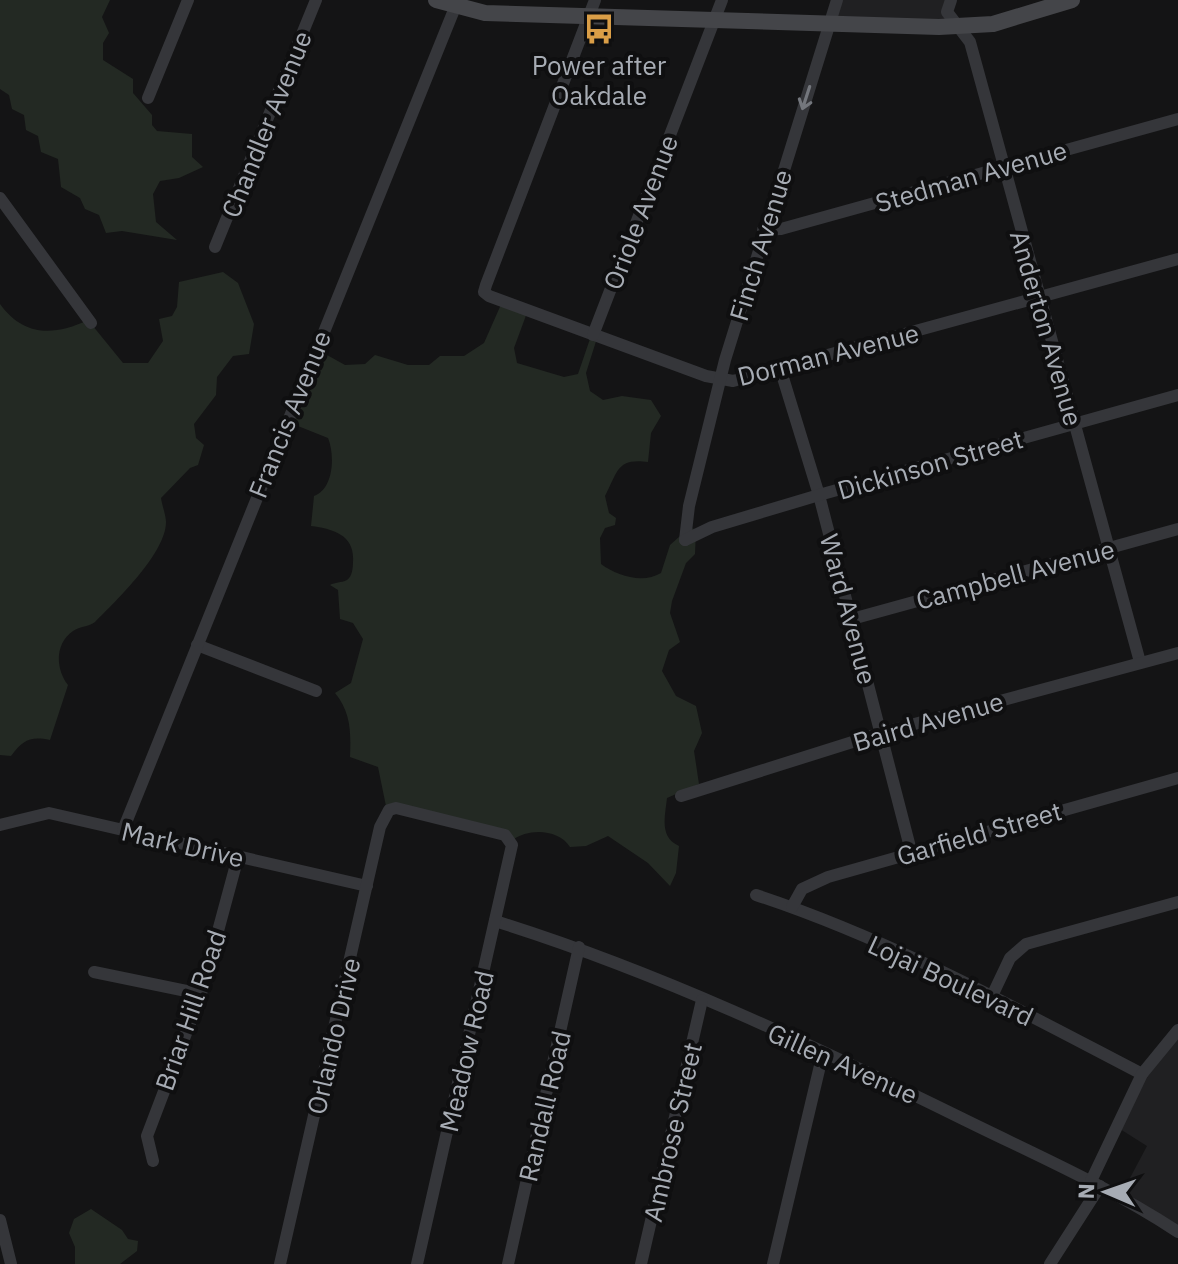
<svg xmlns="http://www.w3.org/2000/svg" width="1178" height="1264" font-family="'IBM Plex Sans',sans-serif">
	<rect width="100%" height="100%" fill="#141415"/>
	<g fill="#202022">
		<path d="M839,0H956L953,13L957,25L836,23Z"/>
		<path d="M1178,1031V1229L1121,1195L1147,1146L1120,1129L1148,1073Z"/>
	</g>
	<g fill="#232923">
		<path d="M0,0H110L102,17L109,33L103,43V60L133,79V93L152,115V125L157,131L192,134V157L203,167L179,178L160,181L153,194L156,222L177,240L122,231L106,233L99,215L85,209L80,198L61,187L58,159L41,152L38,136L26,130L24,115L12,109L9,95L0,89Z"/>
		<path d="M223,272L238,283L254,324L249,354L233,356L217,377L216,395L194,424L196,438L204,445L198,465L190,468L161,498C162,505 166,516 166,522C166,553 116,601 95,622C89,627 80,626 73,631C54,644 56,670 68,685L50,740C30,736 23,740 11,756L0,755V304C24,337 54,336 88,320L123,363H148L163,341L159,319L172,316L177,307L179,282Z"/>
		<path d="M503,300L528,310L514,348L517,363L564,377L578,374L592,333L598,335L586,373L590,391L603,400L622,396L651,400L661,416L651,433L648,462C617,458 618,471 605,496L609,513L616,518L615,525L605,528L600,538L601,564C617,576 643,584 661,573L670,545L689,528L696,529L695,554L686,563L672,601L670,613L680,642L669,650L662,671L676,696L696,706L702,733L694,751L699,784L667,798C665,817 659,837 679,846L676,873L670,886L648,863L608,836L586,846L570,847C559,829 528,828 513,840L387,811L378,767L350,757C351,733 351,712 335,693L351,683L363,639L353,623L340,619L338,590L330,585C335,582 341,583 347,580C352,577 353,568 353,562C355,536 335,529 311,526L314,496C334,489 335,455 328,438L288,422L318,350L345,365L365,364L375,355L408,365H429L440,356H464L484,343Z"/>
		<path d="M91,1209L122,1230L128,1239L138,1241L137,1251L120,1264H75V1247L69,1233L74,1219Z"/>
	</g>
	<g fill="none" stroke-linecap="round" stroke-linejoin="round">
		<g stroke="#35363a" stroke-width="12">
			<path d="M595,0L486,285L484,292L489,296L706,376L733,381L1178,259"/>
			<path d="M951,0L947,12L970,42L1140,662"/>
			<path d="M148,98L188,0"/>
			<path d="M0,198L91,323"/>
			<path d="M763,230L781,229L1178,119"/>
			<path d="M215,247L316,0"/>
			<path d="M593,335L722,0"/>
			<path d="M780,368L819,495L911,851"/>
			<path d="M685,540L689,506L725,360L837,0"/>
			<path d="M685,540L712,527L819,495L1178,395"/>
			<path d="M852,619L1178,529"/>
			<path d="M197,645L316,691"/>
			<path d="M681,796L881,733L1178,653"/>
			<path d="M0,825L49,813L367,886"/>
			<path d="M123,830L458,0"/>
			<path d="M756,895C890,939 1017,1009 1142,1074"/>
			<path d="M792,907L802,889L828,877L1178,778"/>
			<path d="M495,921C656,971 812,1045 963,1119C1036,1155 1110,1187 1178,1232"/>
			<path d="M94,972L201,994"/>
			<path d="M992,996L1010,958L1026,944L1178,902"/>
			<path d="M153,1161L147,1136L201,994L238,857"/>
			<path d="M1091,1181L1142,1074L1178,1030"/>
			<path d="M0,1220L11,1264"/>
			<path d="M280,1264L380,827L389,810L396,808L505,835L512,845L417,1264"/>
			<path d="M508,1264L579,947"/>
			<path d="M641,1264L702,1000"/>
			<path d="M773,1264L823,1053"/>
			<path d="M1050,1264L1100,1186"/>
		</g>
		<path stroke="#444549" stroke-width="16" d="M436,0L485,13L939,27L993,24L1072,0"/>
	</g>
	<defs><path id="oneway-shaft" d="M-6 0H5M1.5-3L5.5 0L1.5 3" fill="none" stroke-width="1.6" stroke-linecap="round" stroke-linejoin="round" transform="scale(2)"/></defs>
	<use stroke="#74777d" href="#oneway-shaft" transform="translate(806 98) rotate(108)"/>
	<defs>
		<g id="bus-bare" transform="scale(2.4)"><path d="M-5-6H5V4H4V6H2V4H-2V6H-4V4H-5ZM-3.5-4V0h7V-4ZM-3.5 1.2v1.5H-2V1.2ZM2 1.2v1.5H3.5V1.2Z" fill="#da9e47" stroke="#0f0f10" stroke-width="2.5" paint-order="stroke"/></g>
	</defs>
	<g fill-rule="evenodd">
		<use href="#bus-bare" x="599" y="29"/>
	</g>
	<g text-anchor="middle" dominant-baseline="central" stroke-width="8" stroke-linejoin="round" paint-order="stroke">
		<g font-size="26" fill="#a7acb4" stroke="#0f0f10">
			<text x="599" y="65">Power after<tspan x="599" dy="30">Oakdale</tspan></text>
		</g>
		<g font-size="26" fill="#a7acb4" stroke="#0f0f10">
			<text transform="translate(266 124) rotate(-68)">Chandler Avenue</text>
			<text transform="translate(971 176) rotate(-16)">Stedman Avenue</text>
			<text transform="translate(640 212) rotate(-69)">Oriole Avenue</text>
			<text transform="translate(760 245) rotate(-73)">Finch Avenue</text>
			<text transform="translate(1047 328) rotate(74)">Anderton Avenue</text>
			<text transform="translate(828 354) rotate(-14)">Dorman Avenue</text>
			<text transform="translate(289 414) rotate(-68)">Francis Avenue</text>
			<text transform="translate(930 464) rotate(-16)">Dickinson Street</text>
			<text transform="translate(1015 574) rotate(-15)">Campbell Avenue</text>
			<text transform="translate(849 609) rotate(75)">Ward Avenue</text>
			<text transform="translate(928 721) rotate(-16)">Baird Avenue</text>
			<text transform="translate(979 833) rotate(-16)">Garfield Street</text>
			<text transform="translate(183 844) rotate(13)">Mark Drive</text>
			<text transform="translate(951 980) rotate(25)">Lojai Boulevard</text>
			<text transform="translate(190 1010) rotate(-71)">Briar Hill Road</text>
			<text transform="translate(333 1036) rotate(-77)">Orlando Drive</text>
			<text transform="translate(466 1051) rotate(-77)">Meadow Road</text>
			<text transform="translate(843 1063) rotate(24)">Gillen Avenue</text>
			<text transform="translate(544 1106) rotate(-77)">Randall Road</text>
			<text transform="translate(672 1132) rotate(-77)">Ambrose Street</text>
		</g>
	</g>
	<g transform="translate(1106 1192) rotate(272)" stroke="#0f0f10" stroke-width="6" paint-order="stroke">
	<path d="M0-6L14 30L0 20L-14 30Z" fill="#a7acb4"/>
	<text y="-12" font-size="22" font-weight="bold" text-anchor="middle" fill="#a7acb4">N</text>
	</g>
</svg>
